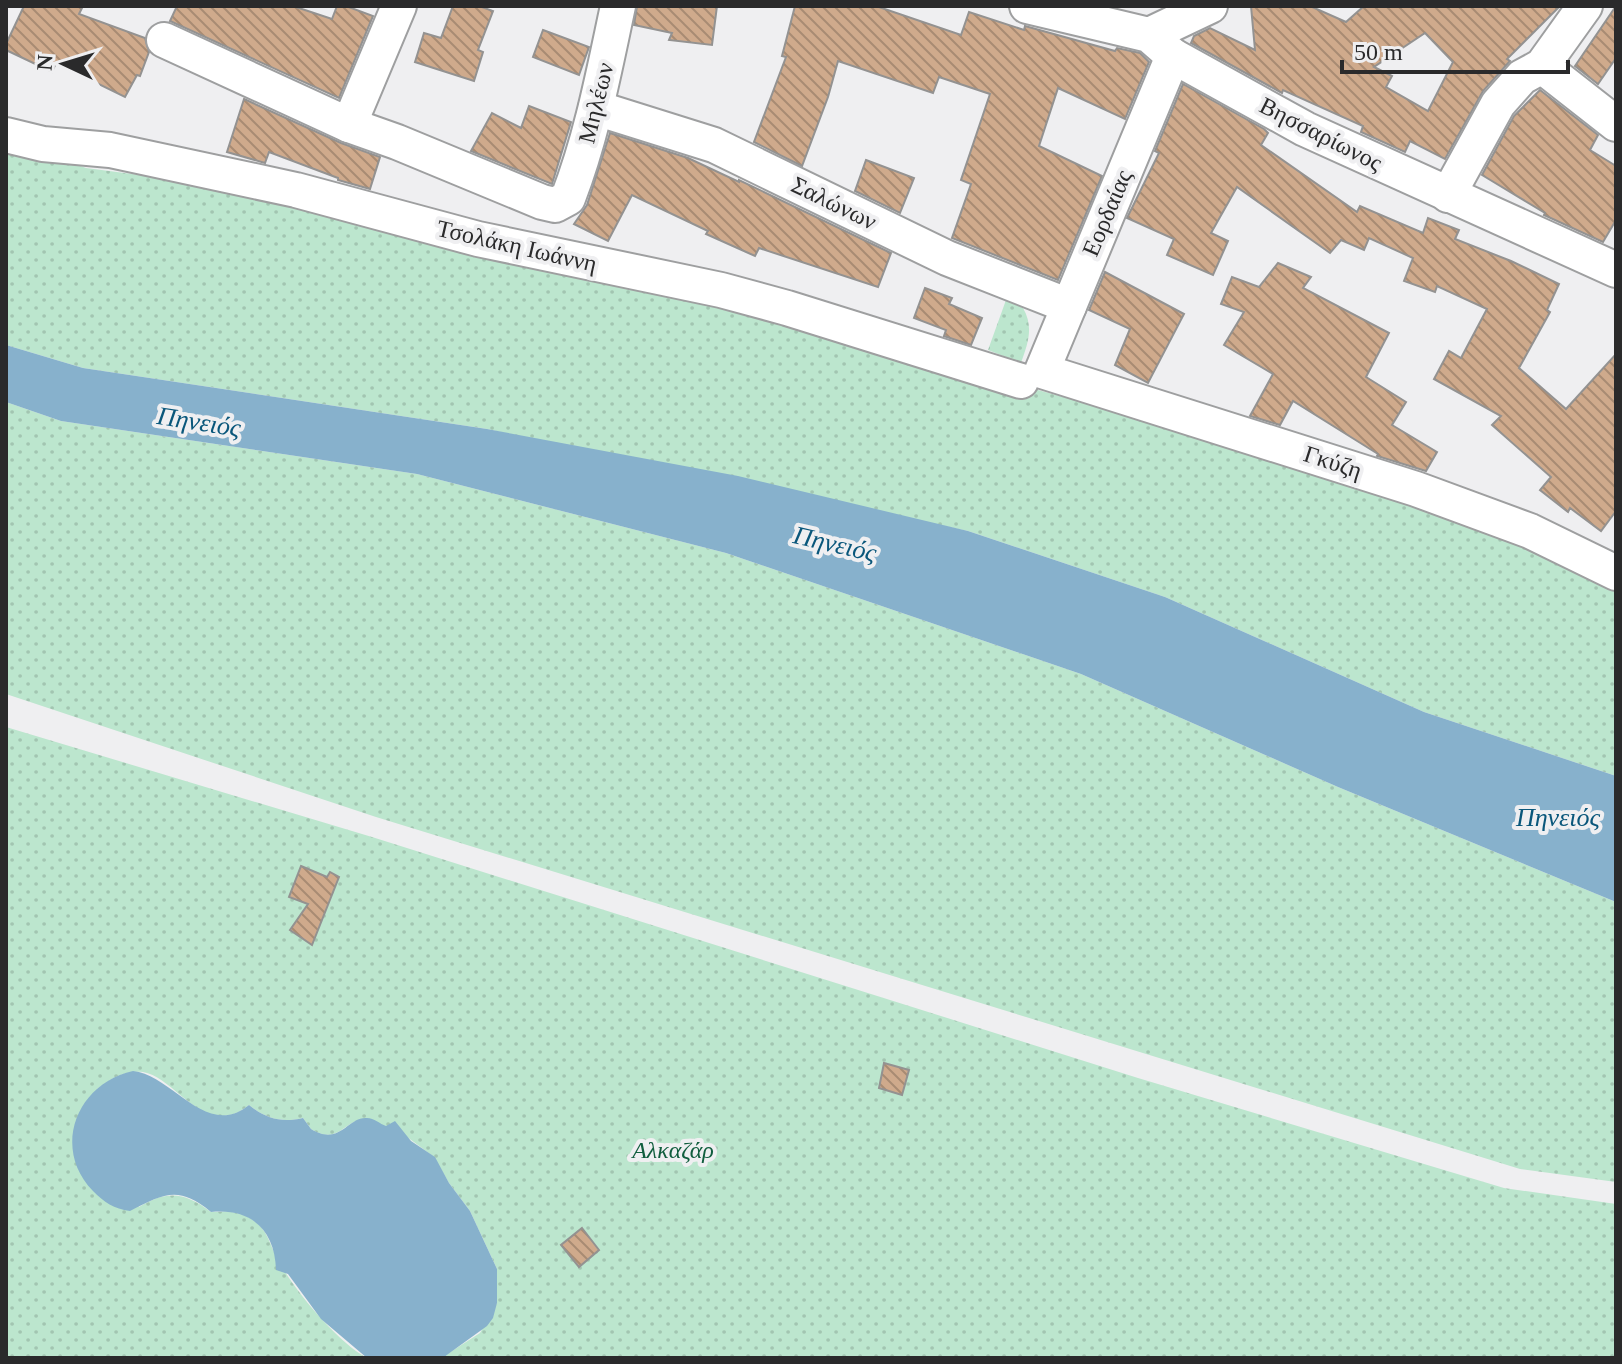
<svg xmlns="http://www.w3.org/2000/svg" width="1622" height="1364" font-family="'Times New Roman',serif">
	<defs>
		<pattern id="park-dots" width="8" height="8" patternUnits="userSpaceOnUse" patternTransform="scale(2)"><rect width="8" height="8" fill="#bce6ce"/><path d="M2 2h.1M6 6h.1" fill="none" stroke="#a2c5b1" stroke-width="1.8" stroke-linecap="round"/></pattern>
		<pattern id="building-back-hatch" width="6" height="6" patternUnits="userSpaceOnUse" patternTransform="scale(2)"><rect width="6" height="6" fill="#cfaa8c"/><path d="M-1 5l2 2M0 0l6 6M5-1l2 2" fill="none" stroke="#a88b73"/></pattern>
	</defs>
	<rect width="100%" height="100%" fill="#efeff1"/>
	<g fill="url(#park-dots)">
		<path d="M6,138L86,168L209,184L773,317L1078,401L1397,501L1513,540L1616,589V776L1424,712L1165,597L968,531L487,429L83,368L6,345Z"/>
		<path d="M1006,300L1023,308C1034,327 1028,343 1021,363L988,350Z"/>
		<path d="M6,402L61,421L417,474L726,553L1081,674L1338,787L1616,902V1182L1520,1169L376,817L6,694Z"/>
		<path d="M6,727L372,837L1138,1078L1504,1188L1616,1204V1358H441L480,1333L497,1303V1269L470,1211L449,1183L434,1157L391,1125L386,1127C377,1123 371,1119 360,1120C343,1123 337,1145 311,1129L303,1118C282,1123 266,1119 249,1105C204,1141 176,1077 143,1072C124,1070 111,1079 97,1089L139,1207C167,1190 185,1192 211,1212C226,1211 240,1211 253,1220C267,1229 269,1242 276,1256C291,1287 337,1342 367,1358H6Z"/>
	</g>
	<g fill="#87b1cc">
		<path d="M6,345L83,368L487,429L738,476L968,531L1165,597L1424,712L1616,776V902L1338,787L1081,674L726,553L417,474L61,421L6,402Z"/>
		<path d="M133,1071C173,1075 206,1140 249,1105C266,1119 282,1123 303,1118L311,1129C340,1147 348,1116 367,1118C374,1118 380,1124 386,1126L395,1121L411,1141L435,1157L449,1183L470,1211L497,1269V1303L493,1318L487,1326L444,1357L367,1358L321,1319L288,1274L276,1270C275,1230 251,1208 211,1212C178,1185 164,1194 130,1211C114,1209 104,1202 93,1191C51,1148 77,1083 133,1071Z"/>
	</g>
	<g fill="url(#building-back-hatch)" stroke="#939291" stroke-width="2" fill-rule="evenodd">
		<path d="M24,6H83L79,14L145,38L149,52L140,76L137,75L125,97L56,63L52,72L6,50V44Z"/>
		<path d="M177,6H293L332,19L337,6H346L373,16L339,98L170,21Z"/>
		<path d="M453,6H479L493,11L478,50L483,52L474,81L415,62L424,33L441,38Z"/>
		<path d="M637,6H717L712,45L669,40L672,33L634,25Z"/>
		<path d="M795,6H876L961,35L969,12L1024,30L1025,26L1115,51L1117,48L1140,53L1149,62L1125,119L1058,88L1039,146L1102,176L1058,280L952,238L971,184L961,180L990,94L939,77L933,93L838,61L828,97L802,166L754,142L786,57L782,56Z"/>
		<path d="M1251,6H1310L1346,22L1364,6H1560L1507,59L1510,61L1483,91L1445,159L1410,141L1405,152L1361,132L1363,126L1283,90L1282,93L1191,43L1194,36L1210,28L1255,50ZM1425,33L1453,62L1428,111L1386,87L1392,76L1374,67Z"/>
		<path d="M1616,6V58L1598,84L1575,66Z"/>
		<path d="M543,30L589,47L579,75L533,57Z"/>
		<path d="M1183,84L1264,129L1268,133L1261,145L1357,212L1360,206L1423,233L1428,218L1459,230L1455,239L1511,261L1559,284L1547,310L1550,312L1519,368L1566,409L1616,354V511L1601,531L1570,508L1568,512L1540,490L1551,477L1492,425L1501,416L1434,379L1449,351L1461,358L1487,309L1437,286L1435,292L1404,281L1413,258L1369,238L1364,250L1341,240L1330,253L1237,187L1211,233L1228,241L1213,275L1167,255L1174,239L1127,218L1159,153L1155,151Z"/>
		<path d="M1540,90L1598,135L1590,150L1616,166V220L1603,242L1544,215L1545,213L1482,175L1514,116Z"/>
		<path d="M244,99L341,143L380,157L370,189L338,180V178L269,152L265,163L227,152Z"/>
		<path d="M529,106L571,122L552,184L471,151L492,113L521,128Z"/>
		<path d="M610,133L688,158L739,182V180L891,253L878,287L759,248L755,256L706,234L708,231L632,195L608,241L574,224L587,205Z"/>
		<path d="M866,160L914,178L900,213L855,191Z"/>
		<path d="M1278,263L1311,277L1303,288L1389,333L1366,377L1406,402L1392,425L1437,452L1426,471L1377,456L1378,454L1293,401L1280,425L1250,416L1273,374L1224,345L1244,312L1221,304L1232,277L1259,287Z"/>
		<path d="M1105,272L1184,314L1148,383L1115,365L1130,329L1089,310Z"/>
		<path d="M925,288L952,298L949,304L982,318L971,345L944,336L946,330L914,318Z"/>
		<path d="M301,866L327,877L330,872L339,877L312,945L290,930L308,904L289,897Z"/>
		<path d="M884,1063L909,1070L902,1095L879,1088Z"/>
		<path d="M582,1228L599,1250L579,1267L561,1245Z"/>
	</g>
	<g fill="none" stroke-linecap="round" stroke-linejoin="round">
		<g stroke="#9e9fa0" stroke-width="38">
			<g id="minor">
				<path d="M1027,6L1149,35L1173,56L1305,129L1616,270"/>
				<path d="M1149,35L1210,6"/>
				<path d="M164,40L349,125L397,142L542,202L555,205L568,198C592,136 604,71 618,6"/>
				<path d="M1173,56L1042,371L1416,489L1530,531L1616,573"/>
				<path d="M1542,66L1616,124"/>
				<path d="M596,108L714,145L947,258L1069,306"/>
				<path d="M349,125L399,6"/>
				<path d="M6,135L43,144L110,150L296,190L478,239L721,290L787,308L1021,381"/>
				<path d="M1448,195L1498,104L1522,77L1542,66L1585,6"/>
			</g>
		</g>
		<use href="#minor" stroke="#fff" stroke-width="34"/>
	</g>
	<g text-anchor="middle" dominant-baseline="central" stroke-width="8" stroke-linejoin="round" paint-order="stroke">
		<g font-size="24" fill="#2a2a2b" stroke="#efeff1">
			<text transform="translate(596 103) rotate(-76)">Μηλέων</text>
			<text transform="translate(1321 134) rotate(27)">Βησσαρίωνος</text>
			<text transform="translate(834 203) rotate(26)">Σαλώνων</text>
			<text transform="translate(1107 213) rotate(-67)">Εορδαίας</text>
			<text transform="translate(517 246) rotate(13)">Τσολάκη Ιωάννη</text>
			<text transform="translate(1333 462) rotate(18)">Γκύζη</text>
		</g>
		<g font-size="24" font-style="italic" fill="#115e3e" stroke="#efeff1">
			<text x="673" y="1150">Αλκαζάρ</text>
		</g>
		<g font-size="26" font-style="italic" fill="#0a577b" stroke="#efeff1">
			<text transform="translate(199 422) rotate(9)">Πηνειός</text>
			<text transform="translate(835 544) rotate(13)">Πηνειός</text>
			<text x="1558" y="817">Πηνειός</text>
		</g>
	</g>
	<rect width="1622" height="1364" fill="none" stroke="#2a2a2b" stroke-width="16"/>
	<g transform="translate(64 64) rotate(274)" stroke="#efeff1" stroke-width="6" paint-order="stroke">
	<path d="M0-6L14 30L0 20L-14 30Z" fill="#2a2a2b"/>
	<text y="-12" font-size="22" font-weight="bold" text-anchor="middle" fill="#2a2a2b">N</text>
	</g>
	<path d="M1342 60v12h226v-12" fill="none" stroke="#2a2a2b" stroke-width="4"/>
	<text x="1354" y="60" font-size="24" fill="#2a2a2b" stroke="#efeff1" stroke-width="6" paint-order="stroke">50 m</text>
</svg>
